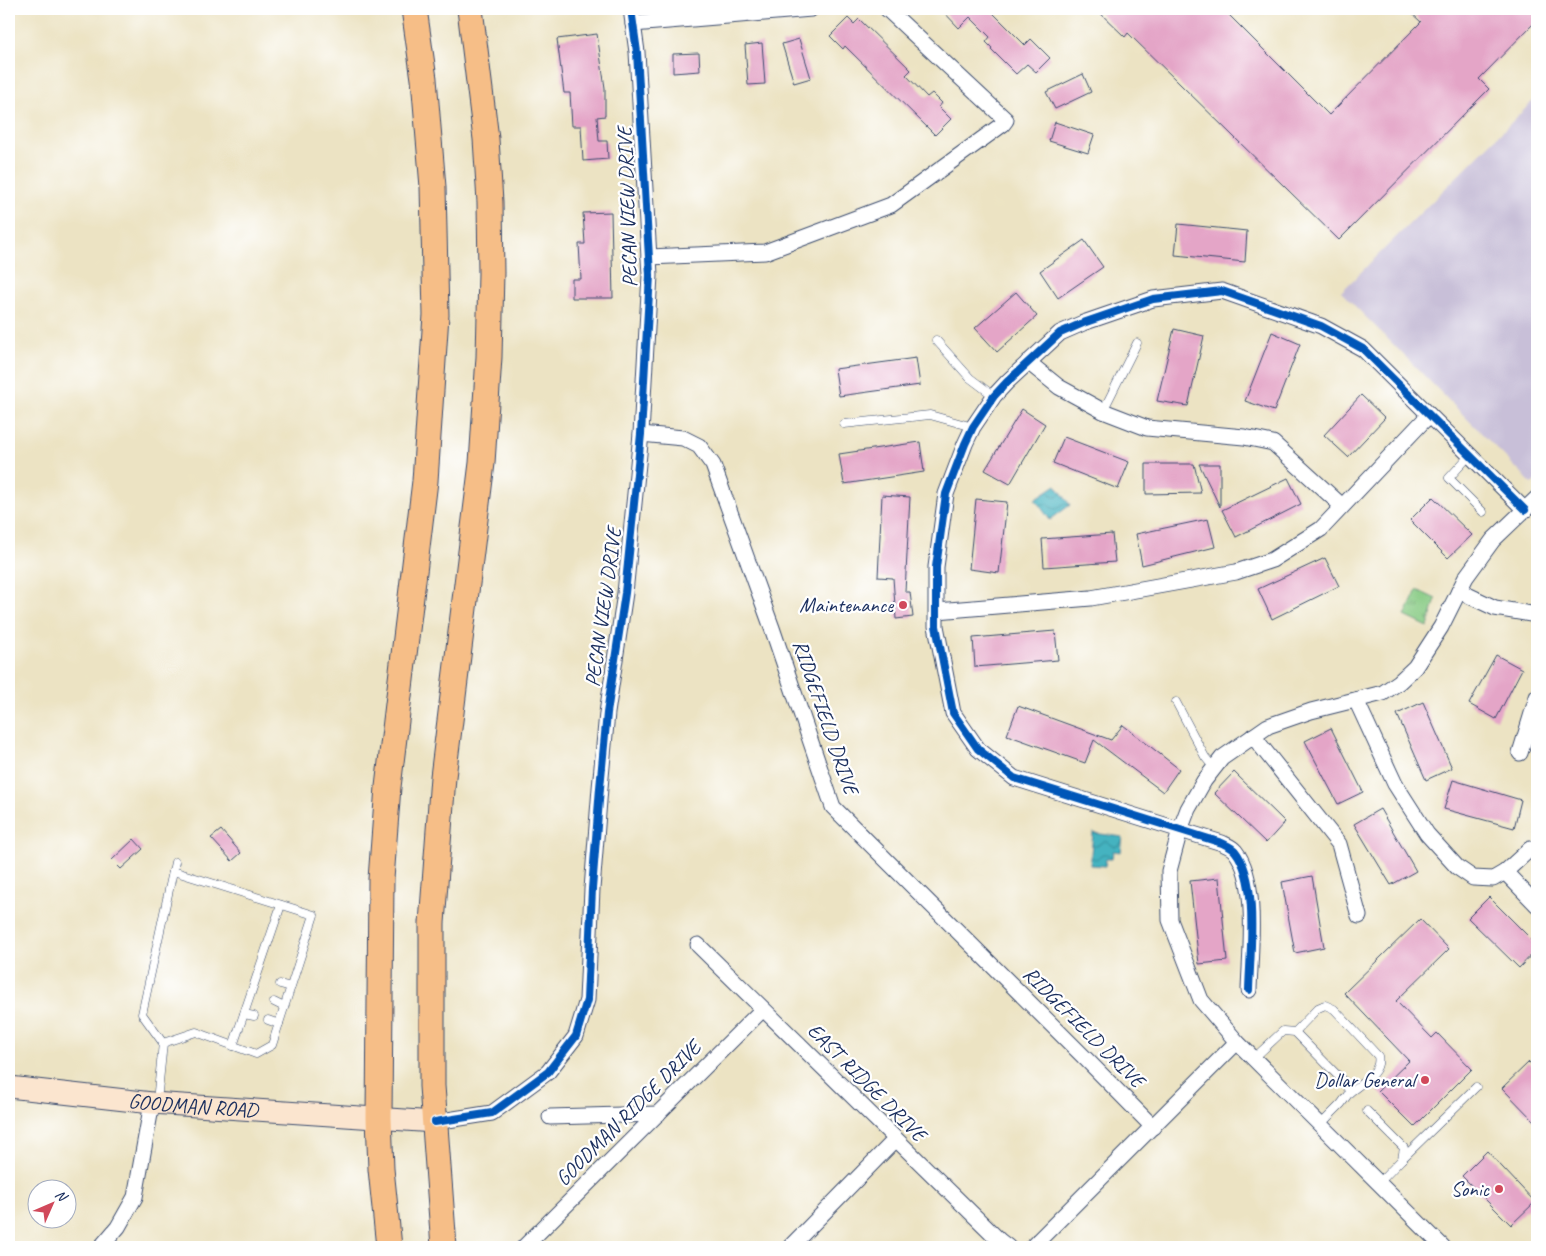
<svg xmlns="http://www.w3.org/2000/svg" width="1546" height="1256" font-family="Caveat,sans-serif">
	<defs>
		<pattern id="park-tufts" width="24" height="20" patternUnits="userSpaceOnUse" patternTransform="scale(1.25)"><rect width="24" height="20" fill="#88cb84"/><path d="M3 7l-1-3M5 7V3M7 7l1-3M15 17l-1-3M17 17v-4M19 17l1-3" fill="none" stroke="#6ea56f"/></pattern>
		<pattern id="water-waves" width="16" height="10" patternUnits="userSpaceOnUse" patternTransform="scale(1.25)"><rect width="16" height="10" fill="#44b3c0"/><path d="M0 5q4-4 8 0t8 0" fill="none" stroke="#38929f"/></pattern>
	</defs>
	<rect width="100%" height="100%" fill="#fff"/>
	<filter id="ink" filterUnits="userSpaceOnUse"><feTurbulence type="fractalNoise" baseFrequency=".02" numOctaves="2"/><feDisplacementMap in="SourceGraphic" scale="10" xChannelSelector="R" yChannelSelector="G"/><feConvolveMatrix kernelMatrix="1 2 1 2 8 2 1 2 1" color-interpolation-filters="sRGB"/></filter>
	<filter id="wash" filterUnits="userSpaceOnUse"><feTurbulence type="fractalNoise" baseFrequency=".0096" numOctaves="4" result="noise"/><feDisplacementMap in="SourceGraphic" scale="20" xChannelSelector="R" yChannelSelector="G"/><feGaussianBlur stdDeviation="1.12" result="paint"/><feColorMatrix in="noise" values="0 0 0 0 0 0 0 0 0 0 0 0 0 0 0 0 0 1.4 0 .05"/><feComposite in="paint" operator="in"/></filter>
	<g filter="url(#wash)">
		<rect width="100%" height="100%" fill="#ece3c3"/>
		<path fill="#c8bfd8" d="M1537,97V479L1532,484L1341,292Z"/>
		<path fill="url(#park-tufts)" stroke="#527d71" d="M1417,590L1436,599L1428,627L1405,616Z"/>
		<g fill="url(#water-waves)" stroke="#30718f">
			<path d="M1056,485L1070,505L1050,520L1035,499Z"/>
			<path d="M1093,833L1123,837L1121,852L1113,851L1112,859H1106L1105,866L1090,865Z"/>
		</g>
		<g id="blocks">
			<g fill="#e4a5c7">
				<path d="M941,9H989L1025,45L1031,39L1050,58L1036,72L1027,64L1016,74L991,49L992,48L986,42L990,37L970,17L959,28Z"/>
				<path d="M1096,9H1223L1329,115L1421,22L1407,9H1537V20L1479,79L1489,89L1339,240L1128,33L1125,37Z"/>
				<path d="M848,18L854,24L859,19L911,70L906,75L927,97L932,93L942,103L939,107L951,119L935,135L845,46L843,49L830,36Z"/>
				<path d="M597,34L605,88V116L597,117L599,141H607L608,159L583,161L581,126H572L570,93H564L557,39Z"/>
				<path d="M799,39L811,78L794,83L782,44Z"/>
				<path d="M762,43L765,84L748,85L745,45Z"/>
				<path d="M699,53L700,71L673,73V54Z"/>
				<path d="M1083,74L1091,92L1055,109L1046,92Z"/>
				<path d="M1055,122L1094,135L1088,153L1049,141Z"/>
				<path d="M611,212L613,298H572V279H581L579,244H585L583,213Z"/>
				<path d="M1178,224L1247,231L1245,262L1175,255Z"/>
				<path d="M1084,240L1103,267L1058,298L1040,271Z"/>
				<path d="M1016,292L1037,316L997,352L975,328Z"/>
				<path d="M1174,329L1204,336L1188,406L1157,401Z"/>
				<path d="M1272,332L1300,344L1274,411L1245,401Z"/>
				<path d="M916,358L920,385L839,396L835,369Z"/>
				<path d="M1361,395L1385,418L1348,457L1324,435Z"/>
				<path d="M1022,409L1045,424L1010,484L985,470Z"/>
				<path d="M1064,437L1129,462L1118,489L1053,463Z"/>
				<path d="M920,442L924,472L844,484L839,454Z"/>
				<path d="M1146,464H1194L1201,493L1146,494Z"/>
				<path d="M1199,464H1220V507Z"/>
				<path d="M1288,478L1301,504L1236,537L1222,510Z"/>
				<path d="M882,495L910,497L905,592H910L913,617L896,619L893,578L878,577Z"/>
				<path d="M1433,497L1472,535L1448,558L1410,520Z"/>
				<path d="M976,499L1007,502L999,573L969,569Z"/>
				<path d="M1208,519L1215,547L1142,565L1136,534Z"/>
				<path d="M1112,534L1115,562L1044,567L1042,539Z"/>
				<path d="M1325,558L1339,586L1272,619L1258,589Z"/>
				<path d="M1055,631L1058,660L975,667L973,638Z"/>
				<path d="M1496,655L1522,669L1496,719L1469,704Z"/>
				<path d="M1423,702L1452,768L1426,780L1397,714Z"/>
				<path d="M1018,706L1111,740L1123,725L1179,769L1163,792L1094,740L1085,763L1007,735Z"/>
				<path d="M1331,728L1363,792L1338,804L1305,741Z"/>
				<path d="M1234,772L1285,822L1266,843L1214,793Z"/>
				<path d="M1453,780L1521,800L1514,828L1444,809Z"/>
				<path d="M1380,809L1416,871L1391,885L1354,824Z"/>
				<path d="M221,830L241,853L232,861L211,838Z"/>
				<path d="M134,839L143,849L121,869L112,860Z"/>
				<path d="M1312,876L1324,947L1295,953L1282,882Z"/>
				<path d="M1219,878L1227,961L1199,964L1190,881Z"/>
				<path d="M1489,897L1537,945V949L1519,968L1468,918Z"/>
				<path d="M1420,919L1449,949L1396,1001L1432,1038L1437,1033L1472,1069L1414,1127L1378,1091L1409,1061L1344,993Z"/>
				<path d="M1529,1062L1537,1070V1124L1502,1088Z"/>
				<path d="M1487,1151L1535,1202L1511,1225L1462,1176Z"/>
			</g>
		</g>
	</g>
	<g filter="url(#ink)">
		<use href="#blocks" fill-opacity="0" stroke="#3a4a6d" stroke-width="1"/>
		<g fill="none" stroke-linecap="round" stroke-linejoin="round">
			<g stroke="#3a4a6d" stroke-width="9">
				<g id="service">
					<path d="M936,340L970,378L994,396"/>
					<path d="M1103,411L1137,343"/>
					<path d="M844,424L930,415L973,427"/>
					<path d="M1470,455L1449,478L1483,512"/>
					<path d="M1176,702L1205,757L1214,768"/>
					<path d="M280,984L291,987"/>
					<path d="M274,1002L284,1007"/>
					<path d="M244,1014L254,1016"/>
					<path d="M268,1020L279,1024"/>
					<path d="M1295,1032L1318,1008L1325,1005L1334,1009L1378,1056C1382,1073 1361,1083 1349,1093"/>
					<path d="M163,1043L196,1032L256,1054L272,1045L314,915L173,871"/>
					<path d="M233,1046L281,905"/>
					<path d="M1253,1059L1283,1031L1295,1032L1347,1085L1349,1093L1341,1104L1320,1125"/>
					<path d="M157,1101L163,1043L142,1014L175,862"/>
					<path d="M1367,1111L1404,1148L1402,1159L1379,1183"/>
					<path d="M1402,1159L1476,1087"/>
				</g>
			</g>
			<g stroke="#3a4a6d" stroke-width="17">
				<g id="minor">
					<path d="M633,24L811,9"/>
					<path d="M649,257L765,252L891,205L1003,124L1006,120L887,9"/>
					<path d="M1028,362L1059,387L1103,411L1147,428L1244,437L1273,443L1342,506"/>
					<path d="M641,434L683,438L699,446L713,465L772,628L833,807L1086,1059L1153,1127"/>
					<path d="M1459,591L1495,608L1537,615"/>
					<path d="M937,611L1091,598L1236,572L1272,560L1321,529L1429,415"/>
					<path d="M1356,700L1395,784L1427,834L1457,867L1473,878L1493,879L1505,872L1530,849L1537,850"/>
					<path d="M1253,736L1339,844L1359,916"/>
					<path d="M1520,753L1537,697"/>
					<path d="M1505,872L1537,905"/>
					<path d="M698,945L1000,1241L1008,1247"/>
					<path d="M1249,990C1250,953 1259,881 1235,851C1232,847 1226,845 1222,843L1014,778L978,749L953,713L936,626V567L946,494L965,444L973,427L994,396L1007,382L1060,333L1083,323L1153,299L1222,291L1321,326L1363,349L1525,510"/>
					<path d="M550,1117L658,1114"/>
					<path d="M435,1122L492,1113L548,1072L576,1036L587,1000L592,889L600,788L607,713L625,593L641,434L650,275L637,52L631,9"/>
					<path d="M101,1247L118,1227L135,1197L152,1103"/>
					<path d="M524,1247L763,1009"/>
					<path d="M790,1247L895,1140"/>
					<path d="M1032,1247L1237,1042"/>
					<path d="M1443,1247L1237,1042L1201,1000L1170,920L1169,871L1180,830L1188,809L1204,781L1222,758L1268,726L1311,711L1383,693L1399,682L1415,667L1441,627L1466,577L1493,540L1537,498"/>
				</g>
			</g>
			<g stroke="#3a4a6d" stroke-width="23">
				<g id="secondary">
					<path id="s1" d="M9,1087L152,1103L435,1122"/>
				</g>
			</g>
			<g stroke="#3a4a6d" stroke-width="27">
				<g id="trunk">
					<path d="M389,1247L381,1169L379,1118L381,879L388,787L425,481L436,315L433,187L424,79L414,9"/>
					<path d="M444,1247L432,1086V923L443,777L482,463L489,357L491,273L490,202L486,139L470,9"/>
				</g>
			</g>
			<use href="#service" stroke="#fff" stroke-width="8"/>
			<use href="#minor" stroke="#fff" stroke-width="15"/>
			<use href="#secondary" stroke="#fbe5cf" stroke-width="21"/>
			<use href="#trunk" stroke="#f6be87" stroke-width="25"/>
			<g stroke="#fff" stroke-width="11">
				<g id="cycleway">
					<path d="M1249,990C1250,953 1259,881 1235,851C1232,847 1226,845 1222,843L1014,778L978,749L953,713L936,626V567L946,494L965,444L973,427L994,396L1007,382L1060,333L1083,323L1153,299L1222,291L1321,326L1363,349L1525,510"/>
					<path d="M435,1122L492,1113L548,1072L576,1036L587,1000L592,889L600,788L607,713L625,593L641,434L650,275L637,52L631,9"/>
				</g>
			</g>
			<use href="#cycleway" stroke="#0057b8" stroke-width="8"/>
		</g>
	</g>
	<g fill="#d1495b" stroke="#fff" stroke-width="2">
		<circle cx="903" cy="605" r="5"/>
		<circle cx="1425" cy="1080" r="5"/>
		<circle cx="1499" cy="1189" r="5"/>
	</g>
	<g text-anchor="middle" dominant-baseline="central" stroke-width="4.5" stroke-linejoin="round" paint-order="stroke">
		<g font-size="21" fill="#1b2f5e" stroke="#fff">
			<text transform="translate(627 207) rotate(-92)">PECAN VIEW DRIVE</text>
			<text transform="translate(603 607) rotate(-82)">PECAN VIEW DRIVE</text>
			<text transform="translate(826 717) rotate(71)">RIDGEFIELD DRIVE</text>
			<text transform="translate(1084 1027) rotate(45)">RIDGEFIELD DRIVE</text>
			<text transform="translate(867 1082) rotate(45)">EAST RIDGE DRIVE</text>
			<text stroke="none"><textPath href="#s1" startOffset="185">GOODMAN ROAD</textPath></text>
			<text transform="translate(628 1113) rotate(-45)">GOODMAN RIDGE DRIVE</text>
		</g>
		<g font-size="21" fill="#1b2f5e" stroke="#fff" text-anchor="end">
			<text x="893" y="605">Maintenance</text>
			<text x="1415" y="1080">Dollar General</text>
			<text x="1489" y="1189">Sonic</text>
		</g>
	</g>
	<rect width="1546" height="1256" fill="none" stroke="#fff" stroke-width="30"/>
	<g transform="translate(52 1204) rotate(45)"><circle r="24" fill="#ffffff" stroke="#a4acbf"/>
	<path d="M0-4L9 19L0 12L-9 19Z" fill="#d1495b"/>
	<text y="-8" font-size="14" font-weight="bold" text-anchor="middle" fill="#1b2f5e">N</text>
	</g>
</svg>
